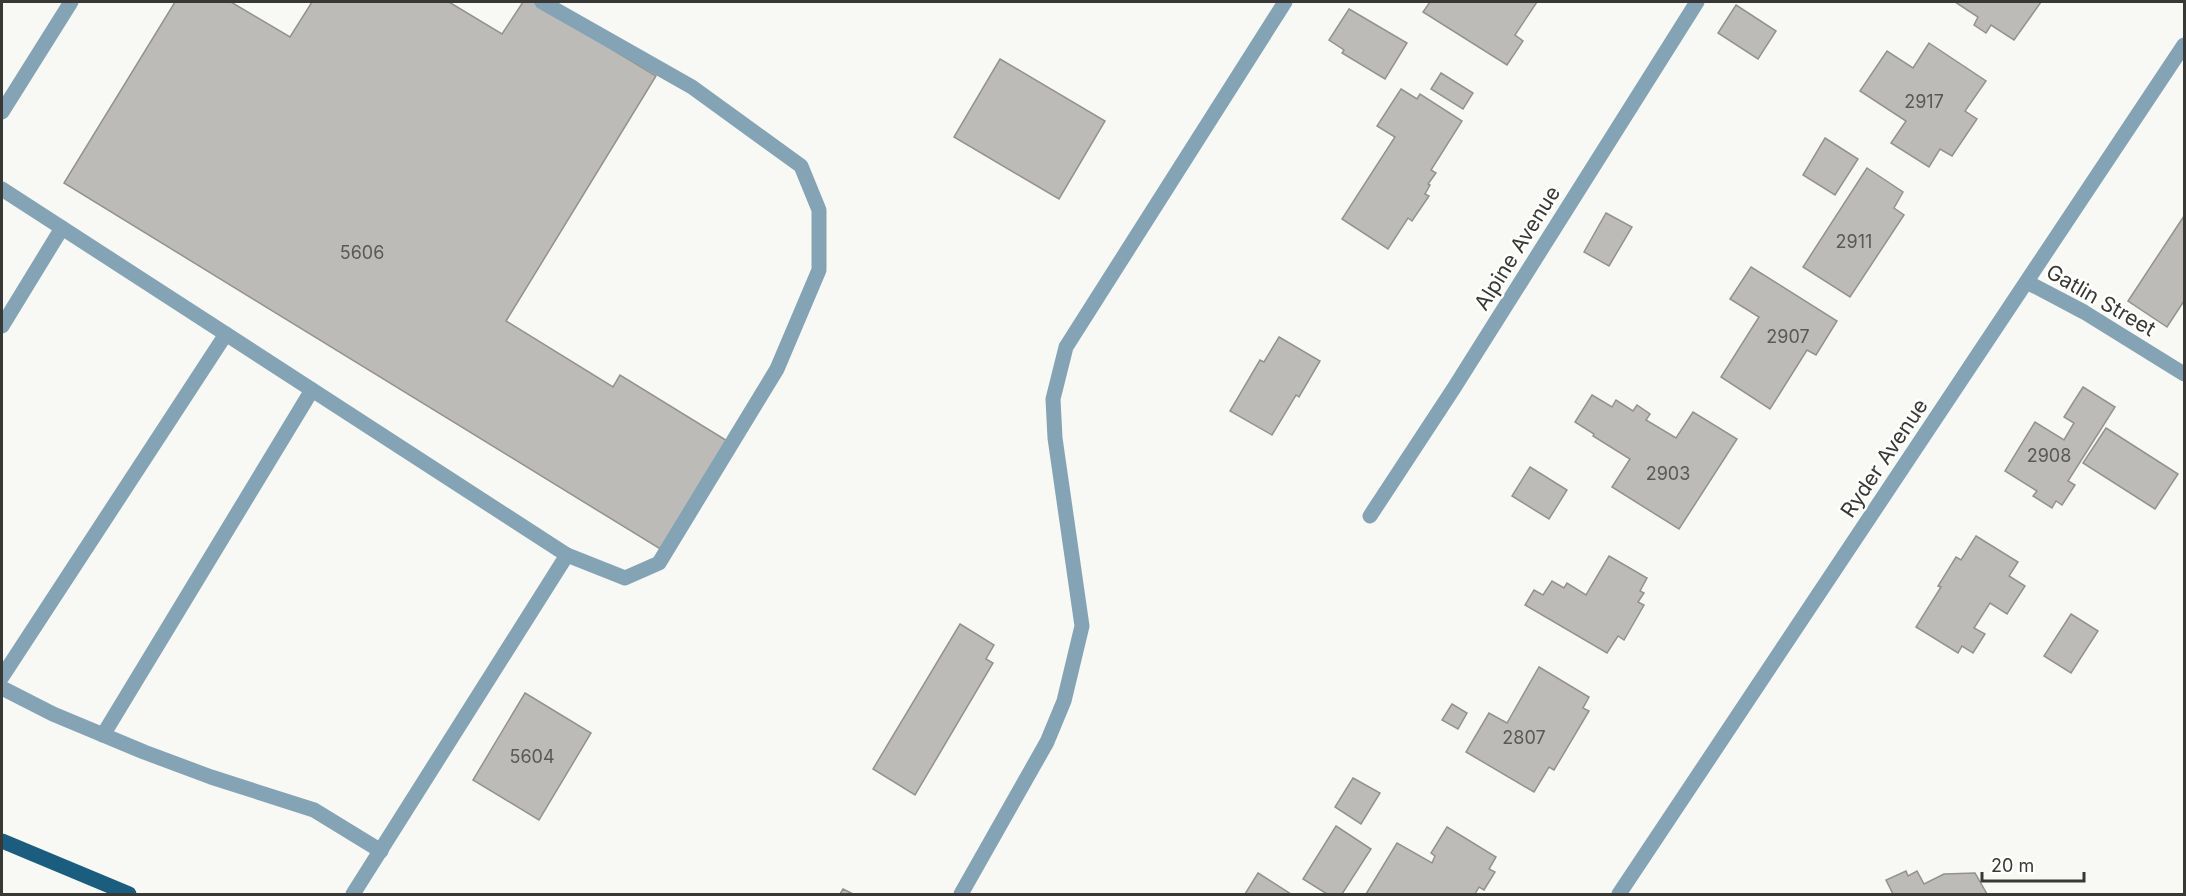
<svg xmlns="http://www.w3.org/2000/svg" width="2186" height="896" font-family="Inter,sans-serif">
	<rect width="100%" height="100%" fill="#f8f8f4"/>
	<g fill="#bcbbb8" stroke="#92928f" stroke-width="1.5">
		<path d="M175,2H231L290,37L312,2H449L502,34L523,2H534L656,76L506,321L613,387L620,375L729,442L662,550L64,183Z"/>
		<path d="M1430,2H1537L1515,35L1523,41L1507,65L1423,12Z"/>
		<path d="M1955,2H2041L2014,40L1991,25L1986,33L1974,25L1978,17Z"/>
		<path d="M1736,5L1776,31L1758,59L1718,33Z"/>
		<path d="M1349,9L1407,43L1385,79L1342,53L1344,50L1329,40Z"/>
		<path d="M1929,43L1986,81L1965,111L1977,119L1952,156L1940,149L1929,167L1891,143L1906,121L1860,91L1887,51L1913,68Z"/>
		<path d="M1000,59L1105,121L1059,199L954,137Z"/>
		<path d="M1441,73L1473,93L1463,109L1431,89Z"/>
		<path d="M1401,89L1417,99L1420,94L1462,121L1431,170L1436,173L1428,184L1430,185L1425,194L1429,196L1412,221L1408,218L1388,249L1342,219L1395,137L1377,126Z"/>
		<path d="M1825,138L1858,159L1835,195L1803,175Z"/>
		<path d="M1867,168L1903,192L1894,208L1904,215L1850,297L1803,267Z"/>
		<path d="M1606,213L1632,227L1609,266L1584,252Z"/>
		<path d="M2184,216V301L2167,327L2128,301Z"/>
		<path d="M1751,267L1837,321L1816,355L1807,350L1770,409L1721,377L1759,317L1730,299Z"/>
		<path d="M1279,337L1320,361L1299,397L1296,395L1272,435L1230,411L1260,360L1264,362Z"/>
		<path d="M2083,387L2115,407L2068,481L2075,485L2062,505L2056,501L2052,508L2033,496L2037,491L2005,471L2035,422L2064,440L2074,423L2064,417Z"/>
		<path d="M1592,395L1612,407L1616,400L1633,411L1637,405L1650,414L1646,420L1676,438L1693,412L1737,439L1679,529L1612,487L1630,459L1593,436L1594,434L1575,422Z"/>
		<path d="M2106,428L2178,474L2155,509L2083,463Z"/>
		<path d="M1530,467L1567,490L1549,519L1512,496Z"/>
		<path d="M1976,536L2018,562L2009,576L2025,586L2007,614L1990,603L1974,628L1985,634L1973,653L1962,646L1958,653L1916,627L1941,587L1938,586L1956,557L1961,560Z"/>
		<path d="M1609,556L1647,578L1640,591L1644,593L1638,602L1644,605L1624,640L1618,636L1607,653L1525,605L1534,590L1543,595L1552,581L1564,588L1567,583L1586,595Z"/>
		<path d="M2071,614L2098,631L2071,673L2044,656Z"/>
		<path d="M960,624L994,645L986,659L993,663L915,795L873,769Z"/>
		<path d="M1539,667L1589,697L1583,708L1589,711L1554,770L1549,767L1534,792L1466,752L1489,713L1507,723Z"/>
		<path d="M525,693L591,733L539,820L473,780Z"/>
		<path d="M1452,704L1467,713L1458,729L1442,720Z"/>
		<path d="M1353,778L1380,793L1361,824L1335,807Z"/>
		<path d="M1336,826L1371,849L1342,894H1327L1303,879Z"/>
		<path d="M1447,827L1496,857L1489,869L1495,872L1484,890L1479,887L1475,894H1366L1397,843L1432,863L1435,856L1431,853Z"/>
		<path d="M1906,871L1908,876L1917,871L1924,884L1944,874L1975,873L1987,894H1893L1886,880Z"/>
		<path d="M1258,873L1291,894H1245Z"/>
		<path d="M843,889L853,894H840Z"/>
	</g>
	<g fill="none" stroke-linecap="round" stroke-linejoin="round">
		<g stroke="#84a4b6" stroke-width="15">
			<path d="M542,2L692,87L801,166L819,210V270L777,369L659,563L625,578L567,555"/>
			<path d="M2,112L71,2"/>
			<path d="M2,189L567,555L353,894"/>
			<path d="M2027,282L2084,312L2184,374"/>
			<path d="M2,326L62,228"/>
			<path d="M1370,516L1454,388L1697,2"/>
			<path d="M2,677L226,334"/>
			<path d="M2,688L53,714L144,752L211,777L314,810L381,851"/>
			<path d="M103,735L312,390"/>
			<path d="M961,894L1047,742L1064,701L1082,626L1055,438L1053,399L1066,347L1285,2"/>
			<path d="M1619,894L2184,45"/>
		</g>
		<path stroke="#1a5d7e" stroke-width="15" d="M2,841L129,894"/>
	</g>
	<g text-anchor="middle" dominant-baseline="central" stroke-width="5" stroke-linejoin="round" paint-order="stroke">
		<g font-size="18" fill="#595956">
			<text x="1924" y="101">2917</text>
			<text x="1854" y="241">2911</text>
			<text x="362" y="252">5606</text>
			<text x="1788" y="336">2907</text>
			<text x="2049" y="455">2908</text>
			<text x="1668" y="473">2903</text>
			<text x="1524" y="737">2807</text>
			<text x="532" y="756">5604</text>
		</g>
		<g font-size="21" fill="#383836" stroke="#fffffe">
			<text transform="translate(1517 248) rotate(-58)">Alpine Avenue</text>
			<text transform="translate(2101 300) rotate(30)">Gatlin Street</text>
			<text transform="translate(1884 458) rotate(-56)">Ryder Avenue</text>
		</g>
	</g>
	<rect width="2186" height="896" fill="none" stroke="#383836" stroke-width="6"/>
	<path d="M1982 872v9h102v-9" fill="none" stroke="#383836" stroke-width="3"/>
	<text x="1991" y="872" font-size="18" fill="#383836" stroke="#fffffe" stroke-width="4.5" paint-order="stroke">20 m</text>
</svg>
